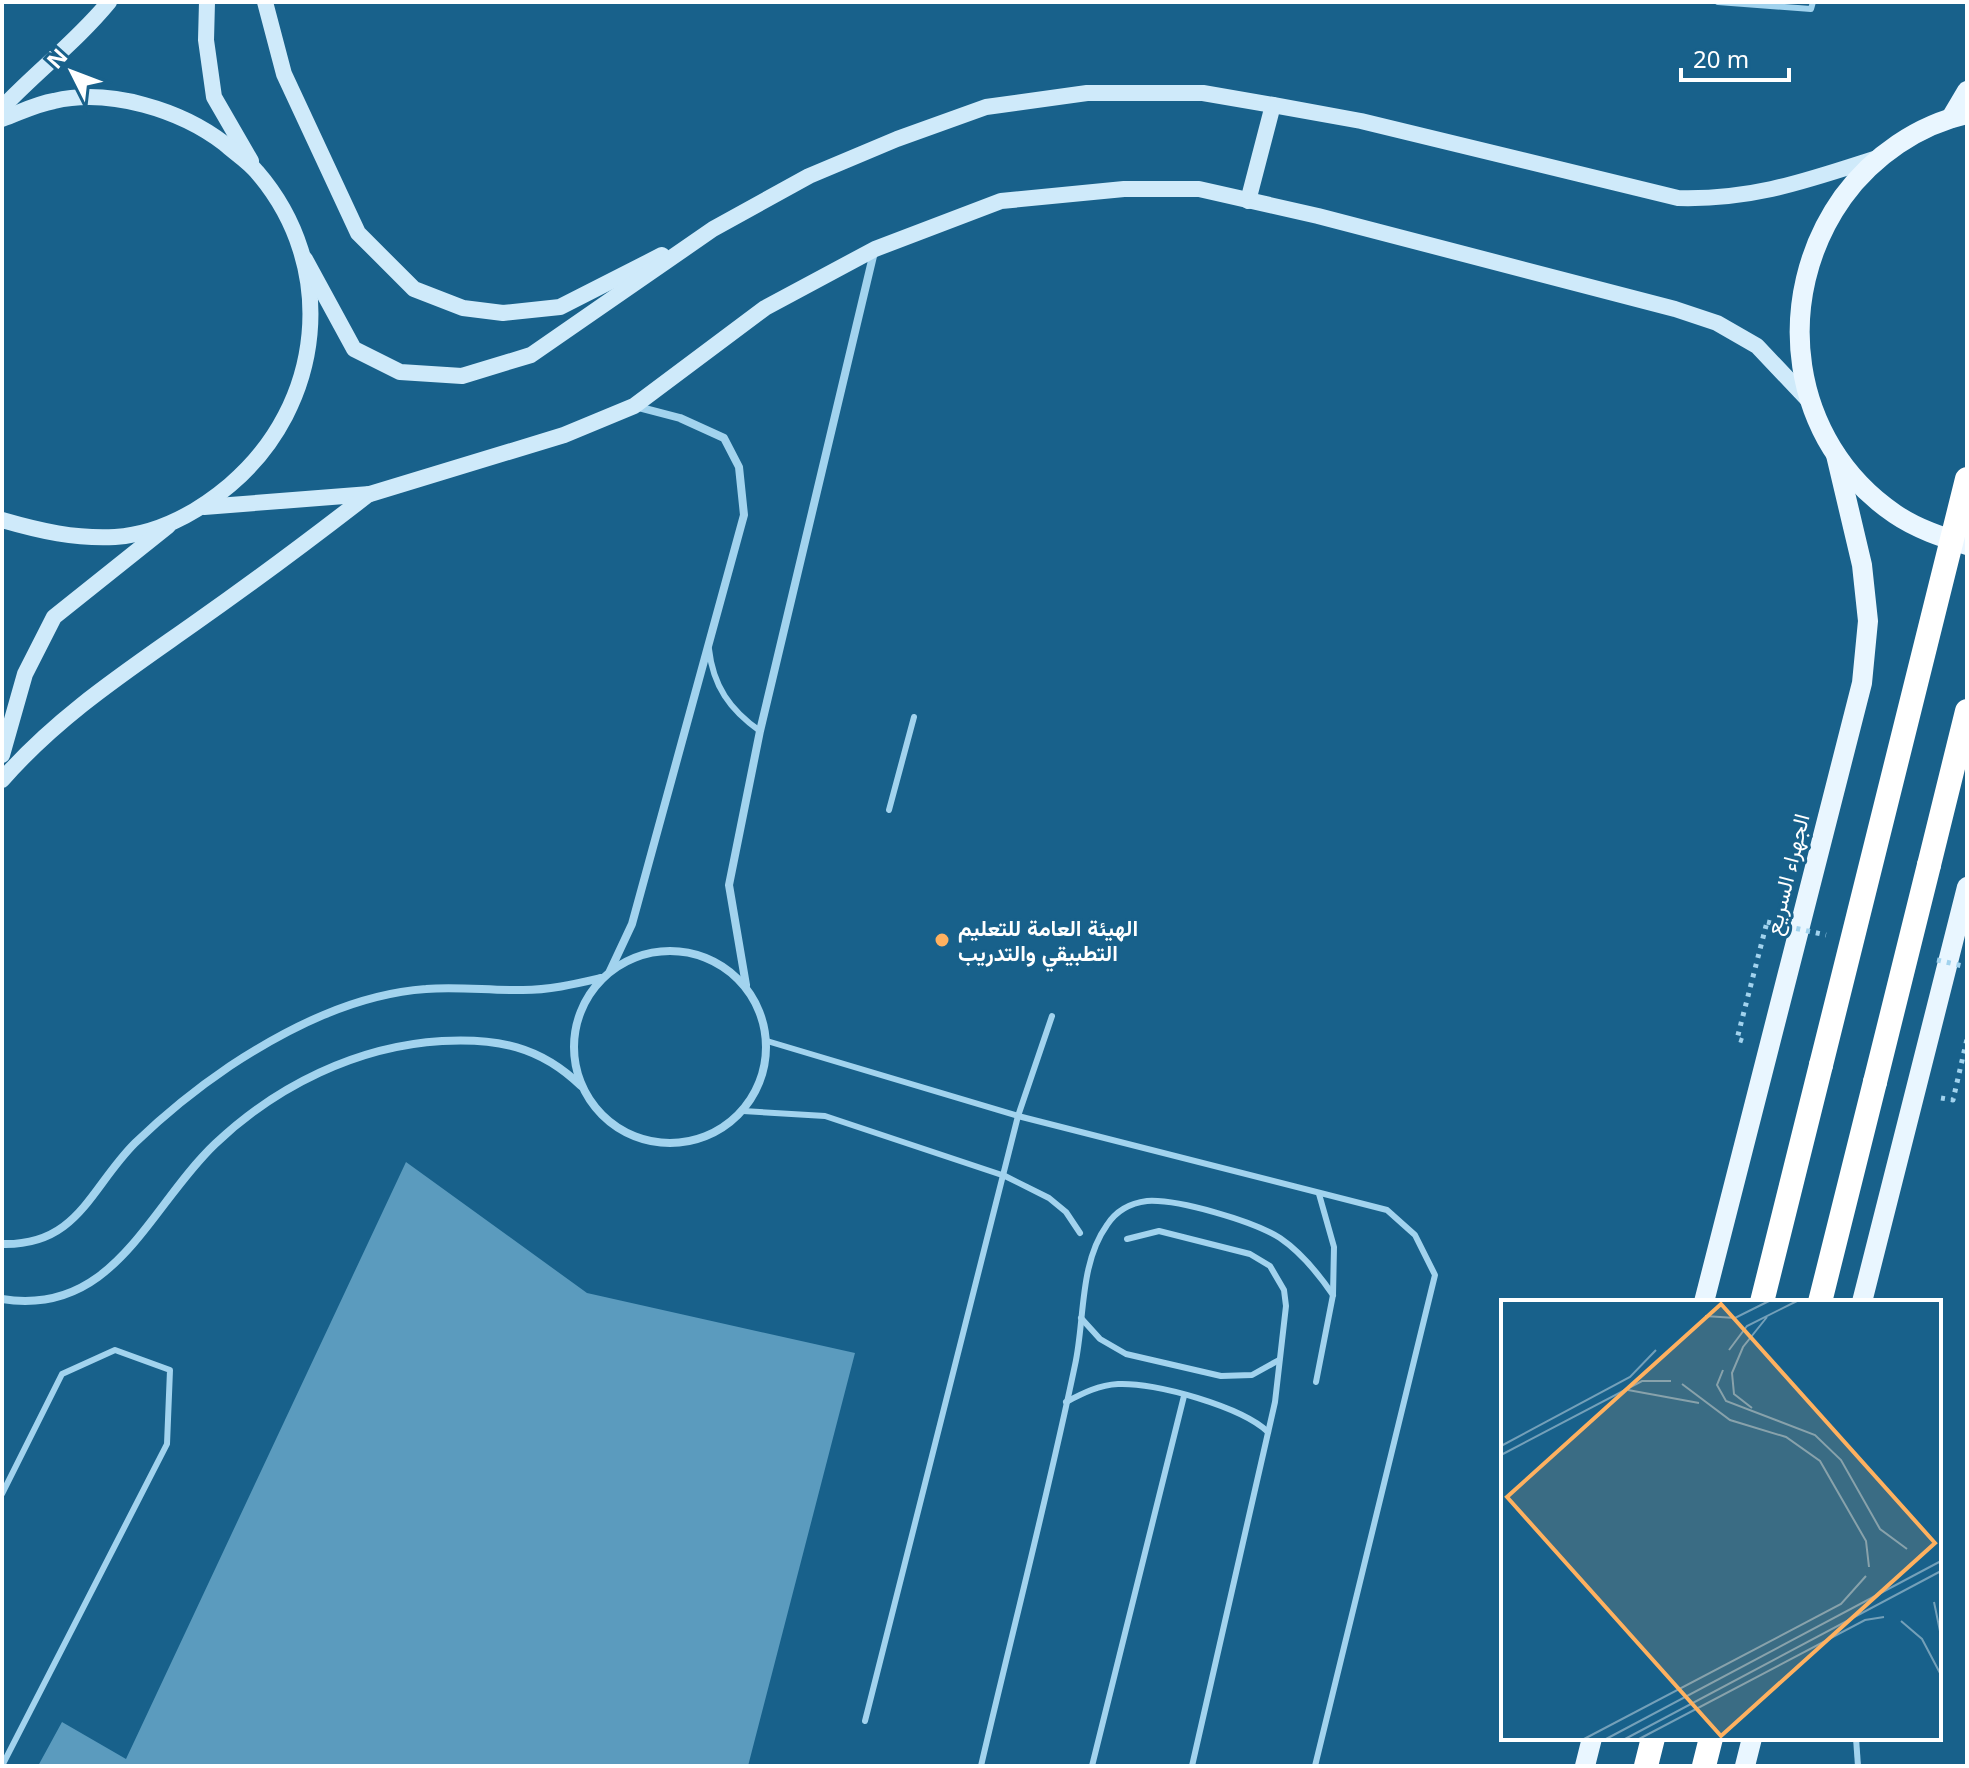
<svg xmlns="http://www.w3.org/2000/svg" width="1969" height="1768" font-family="'Noto Sans',Vazirmatn,sans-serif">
	<rect width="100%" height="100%" fill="#18618b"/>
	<path fill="#5b9bbe" d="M406,1162L587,1293L855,1353L748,1766H38L62,1722L126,1759Z"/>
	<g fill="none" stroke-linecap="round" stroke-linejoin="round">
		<g stroke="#a2d3ee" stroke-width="5" stroke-dasharray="4 6" stroke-linecap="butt">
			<path d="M1743,1041L1737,1039L1767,922"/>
			<path d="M1941,1098L1953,1100L1967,1039"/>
		</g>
		<g stroke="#a2d3ee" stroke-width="6">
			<path d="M1718,2L1811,9L1813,2"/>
			<path d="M709,649C713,686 730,710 760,731"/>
			<path d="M889,810L914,717"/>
			<path d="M767,1041L1018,1116L1387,1210L1415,1235L1435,1275L1315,1766"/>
			<path d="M743,1111L825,1116L1005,1176L1049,1198L1066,1212L1080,1233"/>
			<path d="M1127,1239L1159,1231L1250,1254L1270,1266L1284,1290L1286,1306L1275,1402L1192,1766"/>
			<path d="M1081,1318L1100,1339L1126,1354L1221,1376L1252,1375L1279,1360"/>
			<path d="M1316,1382L1333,1295L1334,1247L1319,1194"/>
			<path d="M1066,1402C1083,1393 1099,1385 1118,1384C1155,1382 1242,1407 1268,1432"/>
			<path d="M2,1494L62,1374L115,1350L170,1370L167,1444L2,1766"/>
			<path d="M865,1721L1018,1116L1052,1016"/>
			<path d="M1856,1738L1858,1766"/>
			<path d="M981,1766C1012,1633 1047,1499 1075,1365C1085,1320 1079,1264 1107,1225C1116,1211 1131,1203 1147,1201C1178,1199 1253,1221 1280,1238C1302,1253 1318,1273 1333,1295"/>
			<path d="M1092,1766L1184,1396"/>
		</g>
		<g stroke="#a2d3ee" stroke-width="8">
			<circle cx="670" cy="1047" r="96"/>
			<path d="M610,971L632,924L744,515L739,467L724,438L680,418L634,406"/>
			<path d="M746,985L729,885L760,731L874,252"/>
			<path d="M2,1244C78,1246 90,1188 135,1143C164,1115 196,1089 230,1066C288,1028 355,994 426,989C458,986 491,991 523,990C550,990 575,984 601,978"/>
			<path d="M2,1299C114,1317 148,1208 215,1144C276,1086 357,1046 442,1041C497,1038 540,1046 581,1086"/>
		</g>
		<g stroke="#cfeafa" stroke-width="16">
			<path d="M207,2L206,40L214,97L251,161"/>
			<path d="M265,2L284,74L358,233L414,289L463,308L503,313L560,307L662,255"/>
			<path d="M2,108C37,71 77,41 109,2"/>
			<path d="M2,119C19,113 36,104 54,101C110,88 181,110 225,144C235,153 248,161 257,172C339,267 324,405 230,485C198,512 158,534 115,537C75,539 40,531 2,520"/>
			<path d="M1248,201L1273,105"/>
			<path d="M305,259L354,349L400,372L462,376L531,355L713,229L809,176L897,139L986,107L1087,93H1203L1273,105L1361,121L1678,198C1755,200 1808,180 1880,157"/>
			<path d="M204,507L370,494L564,435L634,406L765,308L875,249L1001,201L1124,189H1199L1318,216L1675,309L1717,323L1757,346L1810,402"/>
			<path d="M2,755L25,674L54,617L168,526"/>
			<path d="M2,780C57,717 124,673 192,625C252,583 311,539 369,494"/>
		</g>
		<g stroke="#e9f6ff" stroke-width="20">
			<path d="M1967,114C1918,125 1873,156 1843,197C1771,298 1789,442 1895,514C1917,529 1942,537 1967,545"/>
			<path d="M1951,118L1967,91"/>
			<path d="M1704,1302L1862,683L1868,621L1862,565L1836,455"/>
			<path d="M1862,1302L1967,887"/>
			<path d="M1585,1766L1592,1738"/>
			<path d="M1745,1766L1752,1738"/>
		</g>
		<g stroke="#fff" stroke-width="24">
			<path d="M1929,865L1967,711"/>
			<path d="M1762,1302L1821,1065"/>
			<path d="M1820,1302L1875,1082"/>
			<path d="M1646,1766L1653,1738"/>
			<path d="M1704,1766L1711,1738"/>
		</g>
		<g stroke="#a2d3ee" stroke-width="5" stroke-dasharray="4 6" stroke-linecap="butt">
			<path d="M1767,922L1826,935"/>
			<path d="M1937,960L1967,967"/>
		</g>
		<g stroke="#fff" stroke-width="24">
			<path d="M1821,1065L1967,479"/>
			<path d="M1875,1082L1929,865"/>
		</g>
	</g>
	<circle fill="#ffb15f" stroke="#18618b" stroke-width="3" cx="942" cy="940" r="8"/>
	<g text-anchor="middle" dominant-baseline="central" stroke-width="6" stroke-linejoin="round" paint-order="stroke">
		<g font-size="22" fill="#fff" stroke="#18618b">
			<text transform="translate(1786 874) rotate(-76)">الجهراء السريع</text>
		</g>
		<g font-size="22" font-weight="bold" fill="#fff" stroke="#18618b" text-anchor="start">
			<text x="958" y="927">الهيئة العامة للتعليم<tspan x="958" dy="25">التطبيقي والتدريب</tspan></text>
		</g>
	</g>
	<g transform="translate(1501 1300)">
		<rect width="440" height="440" fill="#18618b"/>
		<path fill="none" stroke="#74a0b9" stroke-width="2" d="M204,16L234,18L268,1M228,50L246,26L296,1M222,70L216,85L225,101L314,135L340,160L379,229L406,249M181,84L229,120L285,137L319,161L365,241L368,267M127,90L198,103M251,108L233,94L231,73L242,47L266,17M0,146L129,77L155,50M0,155L141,81H170M433,302L440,336M400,321L421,339L440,375M83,439L340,304L365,276M105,439L440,261M124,439L440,271M138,439L364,320L383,317"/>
		<path fill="#ffb15f" fill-opacity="0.15" stroke="#ffb15f" stroke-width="4" d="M220,4L434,243L220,436L6,197Z"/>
		<rect width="440" height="440" fill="none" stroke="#fff" stroke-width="4"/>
	</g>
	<rect width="1969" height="1768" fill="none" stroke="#ffffff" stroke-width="8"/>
	<g transform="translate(72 72) rotate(312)" stroke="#18618b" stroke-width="6" paint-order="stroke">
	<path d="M0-6L14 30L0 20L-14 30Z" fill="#ffffff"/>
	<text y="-12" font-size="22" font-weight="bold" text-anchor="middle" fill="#ffffff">N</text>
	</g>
	<path d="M1681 68v12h108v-12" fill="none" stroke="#ffffff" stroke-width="4"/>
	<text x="1693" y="68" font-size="24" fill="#ffffff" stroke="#18618b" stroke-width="6" paint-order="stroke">20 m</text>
</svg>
